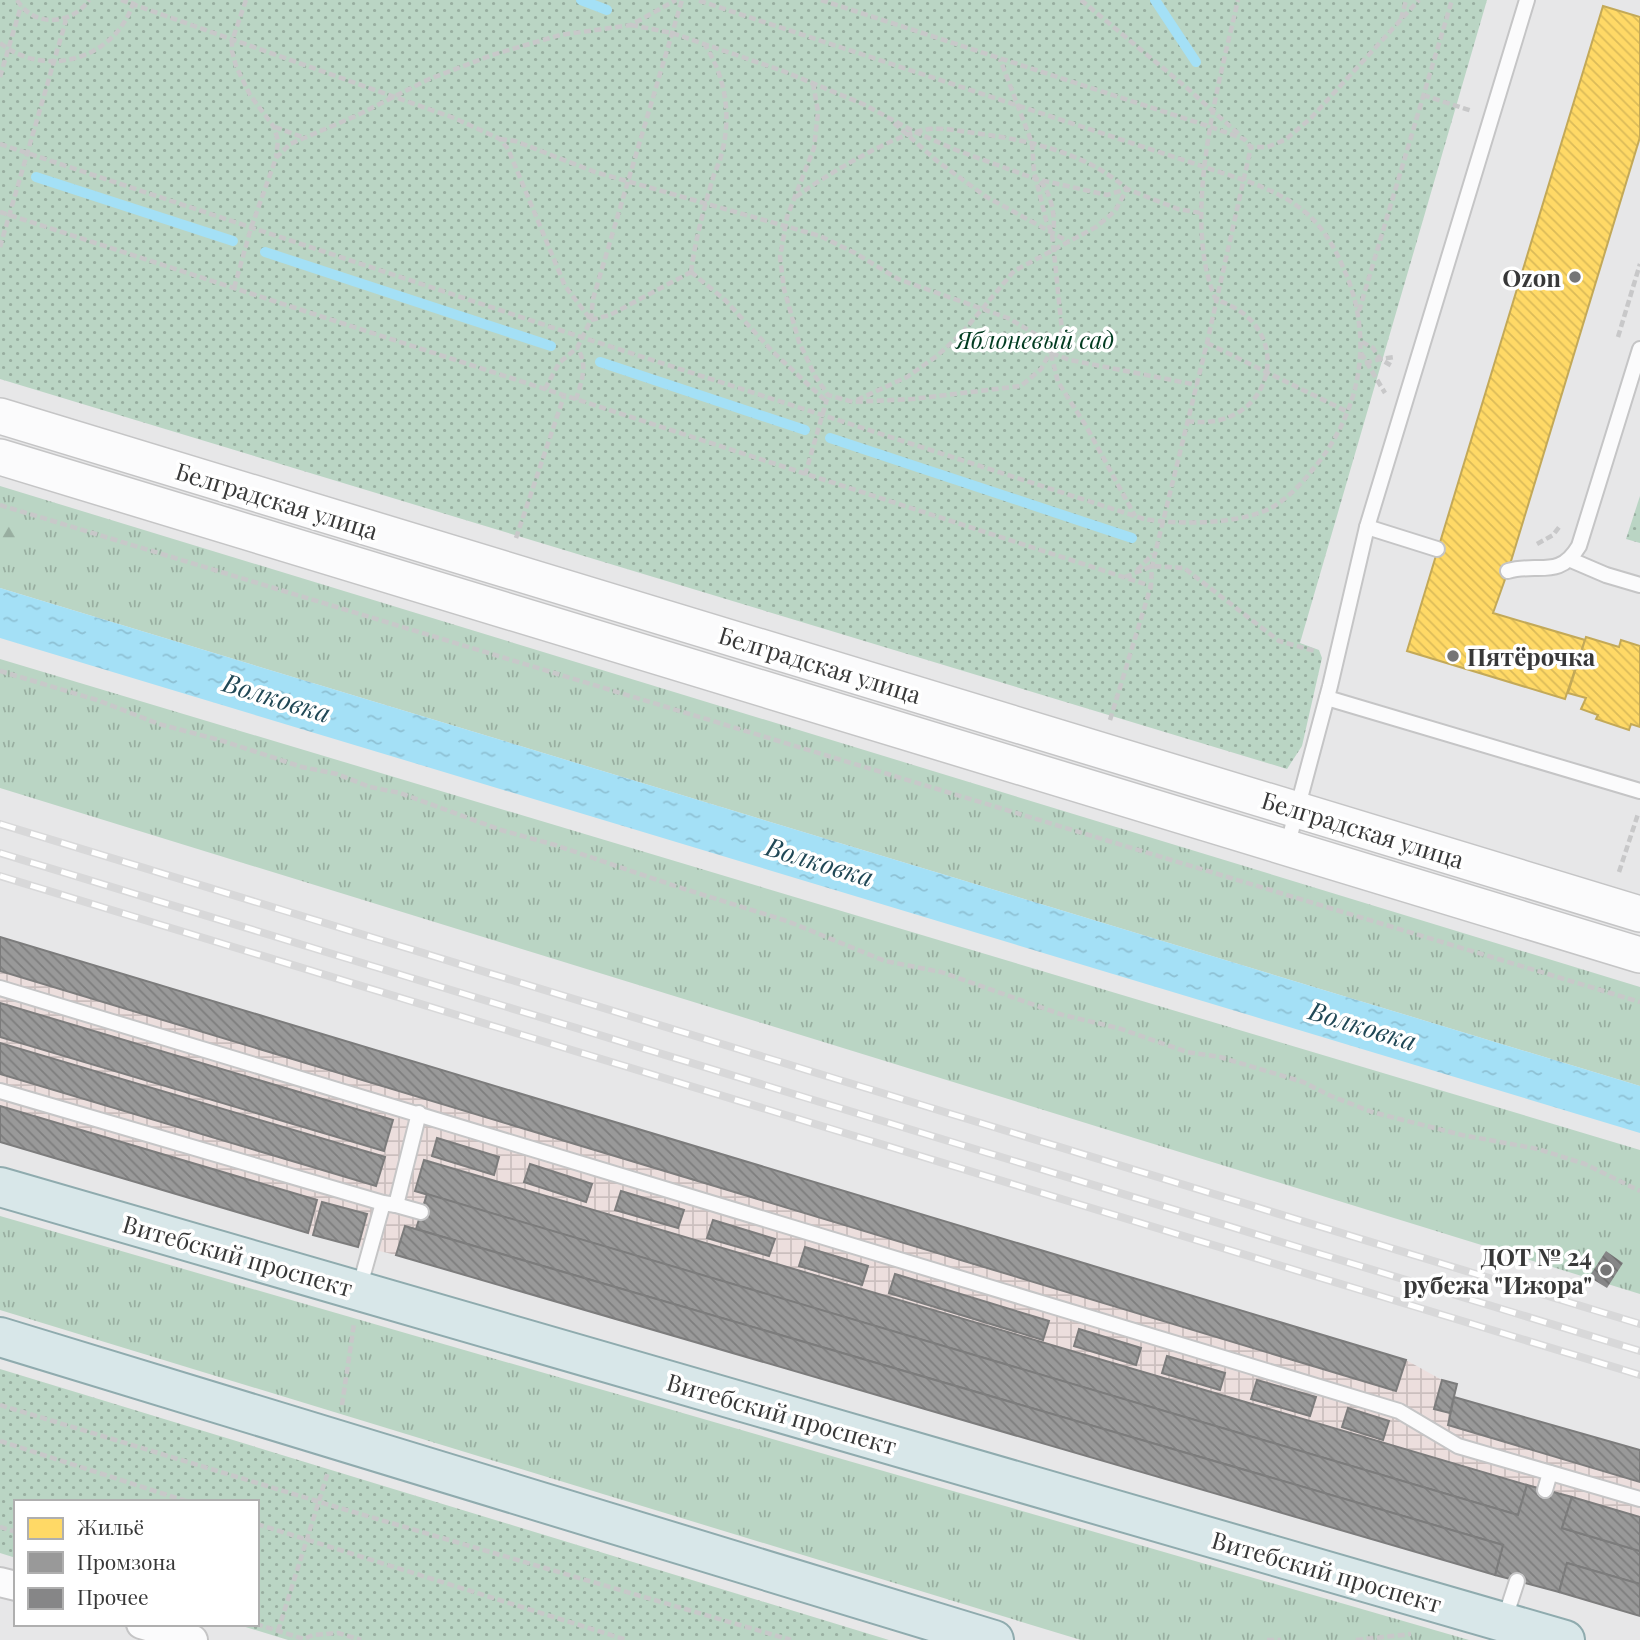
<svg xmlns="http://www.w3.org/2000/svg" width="1640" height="1640" font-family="'Playfair Display',serif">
	<defs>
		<pattern id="industrial-grid" width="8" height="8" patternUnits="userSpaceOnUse" patternTransform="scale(1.75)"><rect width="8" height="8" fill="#ecdedd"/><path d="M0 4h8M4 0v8" fill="none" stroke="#cbbfbe"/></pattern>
		<pattern id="grass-tufts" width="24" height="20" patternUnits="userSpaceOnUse" patternTransform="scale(1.75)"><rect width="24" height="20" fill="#bad5c4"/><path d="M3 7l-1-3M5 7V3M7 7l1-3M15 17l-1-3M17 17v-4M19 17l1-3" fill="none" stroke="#98aea0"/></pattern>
		<pattern id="forest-firs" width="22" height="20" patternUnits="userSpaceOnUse" patternTransform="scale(1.75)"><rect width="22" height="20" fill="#bad5c4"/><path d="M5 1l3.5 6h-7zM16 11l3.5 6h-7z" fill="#98aea0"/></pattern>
		<pattern id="park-dots" width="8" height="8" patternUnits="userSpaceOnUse" patternTransform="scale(1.75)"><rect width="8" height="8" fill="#bad5c4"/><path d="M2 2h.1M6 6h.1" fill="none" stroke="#98aea0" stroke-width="1.8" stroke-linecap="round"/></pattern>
		<pattern id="water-ripples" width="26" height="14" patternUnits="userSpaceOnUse" patternTransform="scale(1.75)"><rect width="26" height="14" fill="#a4e0f6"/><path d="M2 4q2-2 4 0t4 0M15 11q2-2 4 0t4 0" fill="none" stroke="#8ec1d4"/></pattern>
		<pattern id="homes-back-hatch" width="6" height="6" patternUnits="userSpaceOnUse" patternTransform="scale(1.75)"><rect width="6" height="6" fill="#ffd966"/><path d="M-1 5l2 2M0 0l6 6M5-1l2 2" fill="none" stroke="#dbbb59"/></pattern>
		<pattern id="industry-back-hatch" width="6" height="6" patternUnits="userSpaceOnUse" patternTransform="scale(1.75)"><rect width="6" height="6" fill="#999"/><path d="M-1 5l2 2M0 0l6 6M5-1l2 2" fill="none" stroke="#7e7e7e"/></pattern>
		<pattern id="building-back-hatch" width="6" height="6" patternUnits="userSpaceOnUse" patternTransform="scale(1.75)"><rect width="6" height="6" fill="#868687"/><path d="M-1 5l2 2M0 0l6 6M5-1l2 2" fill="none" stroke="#6f6f6f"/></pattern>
	</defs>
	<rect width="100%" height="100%" fill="#e7e7e8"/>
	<path fill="url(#industrial-grid)" d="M0,937L1406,1360L1442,1380L1457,1384L1455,1397L1640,1450V1616L396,1255L313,1235L0,1142Z"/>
	<g fill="url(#grass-tufts)">
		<path d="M0,486L1640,987V1086L0,588Z"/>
		<path d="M0,659L1640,1150V1294L0,788Z"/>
		<path d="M0,1216L1469,1640H1081L0,1310Z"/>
	</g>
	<path fill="url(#forest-firs)" d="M0,506L17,520L23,529L18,545L0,554Z"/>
	<g fill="url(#park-dots)">
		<path d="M0,0H1487L1300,643L1319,650L1322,658L1302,746L1287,769L0,379Z"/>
		<path d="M1640,496V543L1626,539Z"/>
		<path d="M0,1369L889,1640H288L236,1624H257V1502H16V1558L0,1553Z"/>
	</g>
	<path fill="url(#water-ripples)" d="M0,588L1640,1086V1133L0,638Z"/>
	<g fill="url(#homes-back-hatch)" stroke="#c3a958" stroke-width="2">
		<path d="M1603,6L1640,17V137L1508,571L1493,613L1585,640L1565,699L1407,651Z"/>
		<path d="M1586,637L1619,647L1621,640L1640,646V727L1631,724L1629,730L1596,719L1598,715L1581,709L1586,698L1568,693Z"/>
	</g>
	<g fill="url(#industry-back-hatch)" stroke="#7c7c7c" stroke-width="2">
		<path d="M0,937L1406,1360L1396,1391L0,971Z"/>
		<path d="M0,1003L393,1120L384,1151L0,1037Z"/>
		<path d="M0,1043L385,1157L376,1186L0,1074Z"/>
		<path d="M0,1106L317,1200L308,1233L0,1142Z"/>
		<path d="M437,1138L499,1157L494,1175L432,1156Z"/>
		<path d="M424,1160L1527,1485L1518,1515L415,1191Z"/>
		<path d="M530,1164L592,1184L586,1202L524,1182Z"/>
		<path d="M621,1191L684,1210L678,1228L615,1210Z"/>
		<path d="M427,1194L1518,1515L1527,1485L1572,1497L1562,1528L1640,1551V1584L1567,1563L1559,1592L1495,1575L1503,1545L416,1229Z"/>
		<path d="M322,1202L367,1214L358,1247L313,1235Z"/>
		<path d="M713,1220L775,1239L769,1256L707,1238Z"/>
		<path d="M405,1226L1503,1545L1495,1575L396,1255Z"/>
		<path d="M805,1247L868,1266L862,1285L799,1266Z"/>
		<path d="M895,1274L1049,1321L1043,1340L889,1293Z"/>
		<path d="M1079,1329L1141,1348L1136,1365L1074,1346Z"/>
		<path d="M1167,1356L1225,1373L1220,1390L1162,1373Z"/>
		<path d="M1257,1380L1316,1397L1310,1416L1251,1399Z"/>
		<path d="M1442,1380L1457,1384L1450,1413L1434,1409Z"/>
		<path d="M1454,1397L1640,1450V1482L1448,1425Z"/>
		<path d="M1348,1408L1389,1421L1383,1440L1342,1427Z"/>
		<path d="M1572,1497L1640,1517V1551L1562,1528Z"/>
		<path d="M1567,1563L1640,1584V1616L1559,1592Z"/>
	</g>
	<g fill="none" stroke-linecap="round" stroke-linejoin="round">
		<g stroke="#a4e0f6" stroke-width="10">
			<path d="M581,0L607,10"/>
			<path d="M1155,0L1196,62"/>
			<path d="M36,177L233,241"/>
			<path d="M265,252L551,346"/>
			<path d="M600,362L805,430"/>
			<path d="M830,438L1132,538"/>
		</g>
	</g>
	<path fill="url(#building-back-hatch)" d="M1606,1251L1623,1263L1607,1288L1589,1277Z"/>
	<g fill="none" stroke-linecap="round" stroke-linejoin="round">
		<g stroke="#c5c5c6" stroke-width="18">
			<g id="service">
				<path d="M1367,527L1437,549"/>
				<path d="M1571,560L1606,575L1640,585"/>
				<path d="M1508,571C1538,562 1559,580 1579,546L1640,349"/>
				<path d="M1327,698L1640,791"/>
				<path d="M1287,847L1330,686L1367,527L1527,0"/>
				<path d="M0,988L1399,1411L1458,1446L1640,1499"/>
				<path d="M0,1091L383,1203L396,1205L419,1113"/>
				<path d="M396,1205L421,1212"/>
				<path d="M359,1289L383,1203"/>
				<path d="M1545,1490L1550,1473"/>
				<path d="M1504,1621L1517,1581"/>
			</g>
		</g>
		<g stroke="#c5c5c6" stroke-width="32">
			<g id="minor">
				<path d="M0,1582L16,1586"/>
				<path d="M141,1624L193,1640"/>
			</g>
		</g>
		<g stroke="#c5c5c6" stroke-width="38">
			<g id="tertiary">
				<path d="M0,416L1640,914"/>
				<path d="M0,457L1640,955"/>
			</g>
		</g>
		<g stroke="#8fabae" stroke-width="42">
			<g id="primary">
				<path d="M0,1187L1565,1640"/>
				<path d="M0,1337L994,1640"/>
			</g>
		</g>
		<g stroke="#c8c8c9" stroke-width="4.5" stroke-dasharray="7 3.5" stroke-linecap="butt">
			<path d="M17,0C34,28 72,25 89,0"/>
			<path d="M121,0L454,118L500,139L508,149L565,286L591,320"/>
			<path d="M246,0L232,41V51L236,66L250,95L274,127L278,141L276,156"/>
			<path d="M821,0L1211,127L1244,139L1251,147H1267L1285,140L1311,118L1419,0"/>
			<path d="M1081,0L1187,88L1241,136"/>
			<path d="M1401,19L1406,0"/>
			<path d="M631,25L672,33L783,71L863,104L915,132L956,150L1036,179L1107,195L1127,189L1178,209L1201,213"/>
			<path d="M0,43C47,80 118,58 134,0"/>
			<path d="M0,77L21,6"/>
			<path d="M813,83L818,112L814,148L787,217L780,257L784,289L799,342L815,376L828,395L853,402L913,399L1021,386L1041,369L1062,331L1052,233L1046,220L1034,171L1032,143L1000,59"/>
			<path d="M1423,95L1472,111"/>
			<path d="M894,123L937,161L985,196L1069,242"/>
			<path d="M275,127L302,137"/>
			<path d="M500,139L515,141L595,172L820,236L855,253L898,279L1008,318L1042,338L1051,353L1070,360L1197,385"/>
			<path d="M0,144L581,337L1144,519C1179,525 1245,525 1276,505C1290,496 1303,482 1314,468C1360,412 1374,342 1346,274C1336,250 1325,229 1305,212C1287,197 1266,188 1244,180L697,0"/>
			<path d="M1040,182C1051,191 1056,219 1053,232"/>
			<path d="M796,197C822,177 892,136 924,130C938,127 953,130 967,132C1023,139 1084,151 1127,189L1115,211L1096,227L1014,271L962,333L937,356L907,377L857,400"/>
			<path d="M0,212L1151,586"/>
			<path d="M0,247L66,20"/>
			<path d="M691,272C695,241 703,212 712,181C714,173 719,164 721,156C732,117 726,78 705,45"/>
			<path d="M691,272L725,300L772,351L827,402"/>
			<path d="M234,288L251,228L276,158L290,144L358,115L427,80L492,55L560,35L631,25L676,0"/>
			<path d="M1359,311L1452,0"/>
			<path d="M591,320L610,315L691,272"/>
			<path d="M1618,337L1640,264"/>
			<path d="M1362,342L1373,348L1380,359L1394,357"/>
			<path d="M1207,343L1348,412"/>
			<path d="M1361,353L1385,393"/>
			<path d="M1051,354L1058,382L1086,426L1135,516"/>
			<path d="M1365,363L1380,359L1392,366"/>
			<path d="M545,389L559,363L577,348L591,320L593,299L682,0"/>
			<path d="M576,400C581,382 589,365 577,348"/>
			<path d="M1187,421C1275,434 1300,325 1216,300C1180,219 1219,83 1238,0"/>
			<path d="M805,475L827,399"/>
			<path d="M0,505L1640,1002"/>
			<path d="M516,538L564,396"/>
			<path d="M1537,544L1553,535L1560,526"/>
			<path d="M1137,570L1153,554"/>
			<path d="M1125,577L1152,566L1184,568L1279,641L1315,651"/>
			<path d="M0,671L97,700L159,724L223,741L302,767L337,774L370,787L400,793L501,830L555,845L678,887L787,921L885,961L941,972L1063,1015L1118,1028L1187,1052L1220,1057L1303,1082L1331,1096L1372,1112L1462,1135L1538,1149L1585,1164L1640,1191"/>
			<path d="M1110,720L1151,586L1152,566L1207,343L1251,147"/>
			<path d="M1619,872L1638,814"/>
			<path d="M0,1405L333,1506L791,1640"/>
			<path d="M342,1405L354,1324"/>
			<path d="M0,1441L189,1502"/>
			<path d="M257,1524L627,1640"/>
			<path d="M0,1527L16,1532"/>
			<path d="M256,1624L304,1639L313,1635L338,1633L361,1640"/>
			<path d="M278,1631L328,1472"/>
			<path d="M1267,1640H1281"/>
			<path d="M1356,1640L1411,1634"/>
		</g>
		<use href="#service" stroke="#fbfbfc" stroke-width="14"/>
		<use href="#minor" stroke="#fbfbfc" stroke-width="28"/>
		<use href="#tertiary" stroke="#fbfbfc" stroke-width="35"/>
		<use href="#primary" stroke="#d8e7e9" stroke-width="38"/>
		<g stroke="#d8d8d9" stroke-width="8">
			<g id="rail">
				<path d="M0,824L1640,1324"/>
				<path d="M0,853L1640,1351"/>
				<path d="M0,876L1640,1375"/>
			</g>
		</g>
		<use href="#rail" stroke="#fff" stroke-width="5" stroke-dasharray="16" stroke-linecap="butt"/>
	</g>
	<g fill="#757576" stroke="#fff" stroke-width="2.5">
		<circle cx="1575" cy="277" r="7"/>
		<circle cx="1453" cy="656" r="7"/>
		<circle cx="1606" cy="1270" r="7"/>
	</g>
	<g text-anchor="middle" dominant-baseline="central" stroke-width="7" stroke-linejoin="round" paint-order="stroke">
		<g font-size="24" font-weight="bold" fill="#383838" stroke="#fff" text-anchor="end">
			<text x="1561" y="277">Ozon</text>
			<text x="1467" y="656" text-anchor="start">Пятёрочка</text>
			<text x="1592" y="1256">ДОТ № 24<tspan x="1592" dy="28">рубежа "Ижора"</tspan></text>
		</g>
		<g font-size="24" font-style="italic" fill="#013b20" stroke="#fff">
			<text x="1035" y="339">Яблоневый сад</text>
		</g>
		<g font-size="24" fill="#383838" stroke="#fff">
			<text transform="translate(277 500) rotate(17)">Белградская улица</text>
			<text transform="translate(820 664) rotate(17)">Белградская улица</text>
			<text transform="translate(1363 829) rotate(17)">Белградская улица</text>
			<text transform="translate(238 1255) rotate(16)">Витебский проспект</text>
			<text transform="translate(782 1413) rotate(16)">Витебский проспект</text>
			<text transform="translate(1327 1571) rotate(16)">Витебский проспект</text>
		</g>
		<g font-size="26" font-style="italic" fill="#214856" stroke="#fff">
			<text transform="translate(277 697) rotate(17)">Волковка</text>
			<text transform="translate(820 861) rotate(17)">Волковка</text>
			<text transform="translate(1363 1025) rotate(17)">Волковка</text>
		</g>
	</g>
	<rect x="14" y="1500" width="245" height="126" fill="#ffffff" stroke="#afafaf" stroke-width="2"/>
	<rect x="28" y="1518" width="35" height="21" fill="#ffd966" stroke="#afafaf" stroke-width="2"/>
	<text x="77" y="1535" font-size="21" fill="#383838">Жильё</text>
	<rect x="28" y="1552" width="35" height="21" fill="#999999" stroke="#afafaf" stroke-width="2"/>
	<text x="77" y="1570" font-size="21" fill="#383838">Промзона</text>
	<rect x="28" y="1588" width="35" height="21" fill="#868687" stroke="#afafaf" stroke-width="2"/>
	<text x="77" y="1605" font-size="21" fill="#383838">Прочее</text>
</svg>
